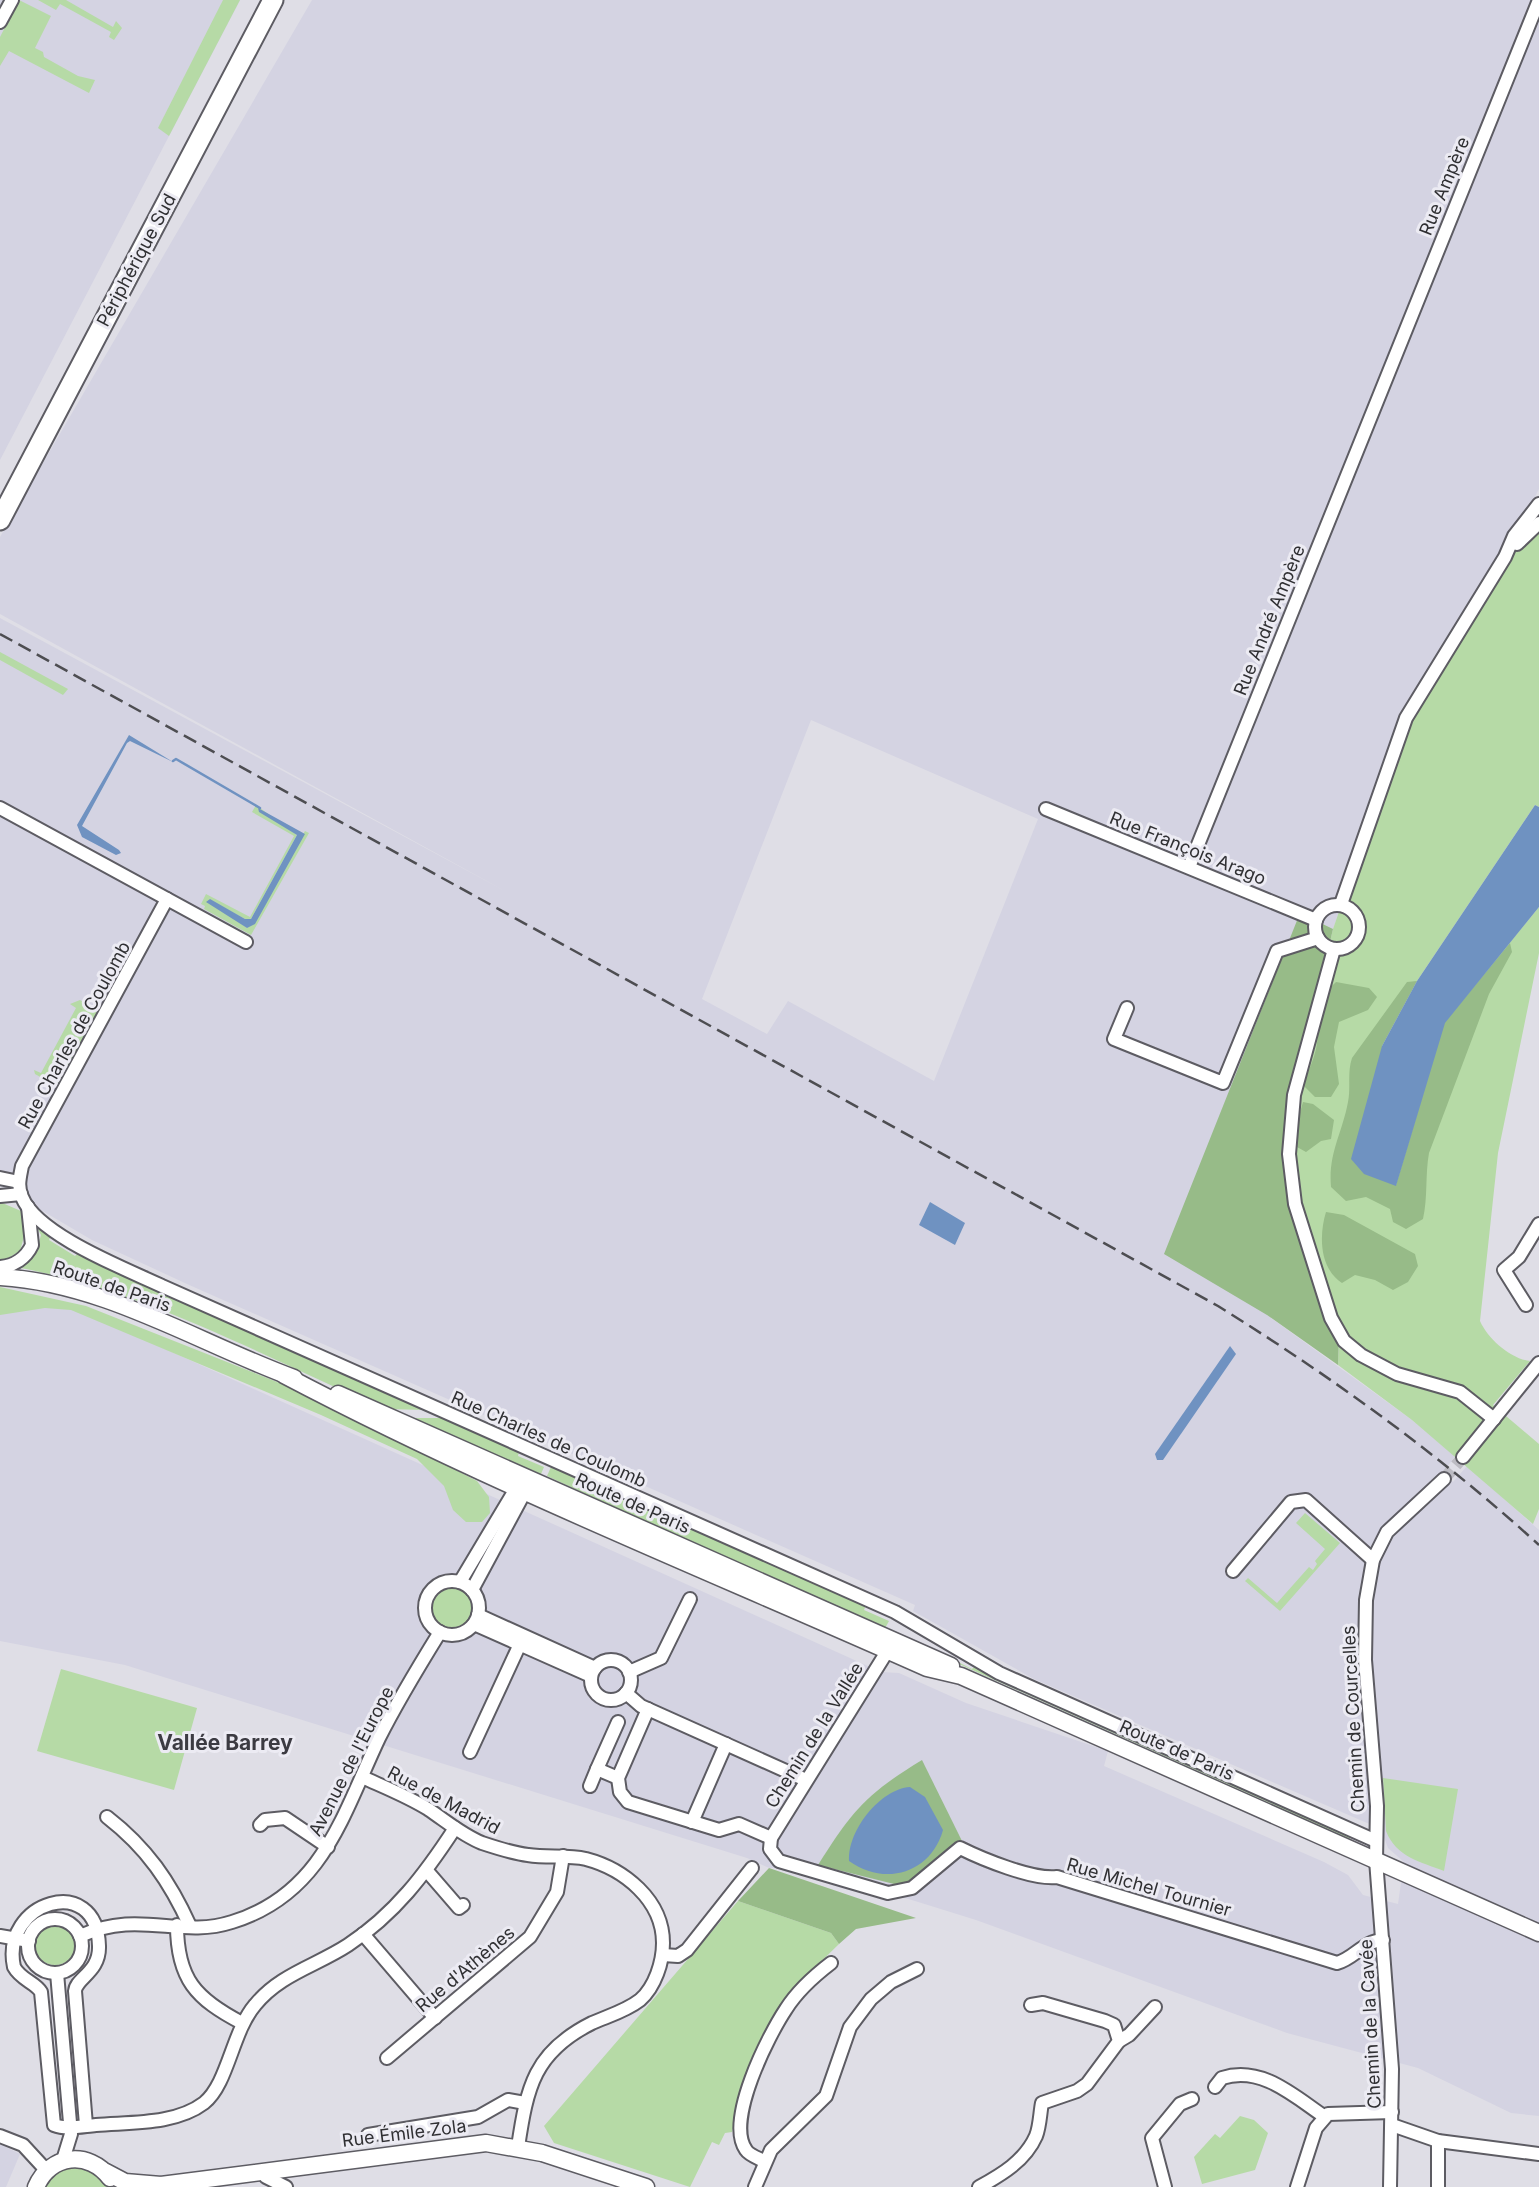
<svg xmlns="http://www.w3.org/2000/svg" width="1539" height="2187" font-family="Inter,sans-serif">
	<rect width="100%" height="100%" fill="#dfdee6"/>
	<g fill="#d4d3e2" fill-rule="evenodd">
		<path d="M0,0H240L0,460Z"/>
		<path d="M312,0H1539V489L1504,556L1406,718L1333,929L1301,913L1267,1315L1412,1420L1455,1456L1442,1474L1453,1482L1467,1466L1539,1530V2116L1511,2113L1418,2068L1287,2033L976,1920L809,1868H769L747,1858L125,1665L0,1641V1291L59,1301L881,1672L899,1673L966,1703L1108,1751L1104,1766L1324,1862L1348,1875L1363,1895L1398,1904L1404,1862L1388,1848L1381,1829L1034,1679L913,1611L915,1605L187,1284L92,1240L0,1186V618L514,896L0,614V537ZM811,720L1038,819L934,1081L788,1001L767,1034L702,999Z"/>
		<path d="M0,2144L20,2154L6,2187H0Z"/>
	</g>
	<g fill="#b6daa6">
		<path d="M19,0L51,16L35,48L43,52L44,57L78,76L95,80L89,93L9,51L0,66V37Z"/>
		<path d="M38,0H66L113,27L116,21L122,28L114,40L109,37L111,32L60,4L56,10Z"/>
		<path d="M223,0H240L169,136L158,128Z"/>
		<path d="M1539,531V807L1535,805L1417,981L1382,1046L1351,1159L1444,1023L1539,907V953L1498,1153L1480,1321C1488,1339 1511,1359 1530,1361L1493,1405L1539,1444V1509L1533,1524L1412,1420L1338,1365L1339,1334L1291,1182L1304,1052L1333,929L1406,718L1504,556Z"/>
		<path d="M0,652L68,689L63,695L0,660Z"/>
		<path d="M256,805L297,835L251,919H245L210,900L247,928L305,831L309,833L251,935L204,909L205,906L201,904L206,894L250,917L294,836L252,812Z"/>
		<path d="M80,1000L96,1010V1015L58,1083H51L35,1074L34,1070L41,1073L76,1008L70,1004Z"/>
		<path d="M0,1202L21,1211L27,1226L20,1251L0,1263Z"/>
		<path d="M35,1224L51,1236L49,1240L75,1256L78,1253L425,1410L387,1409L375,1405C259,1354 140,1289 15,1267C33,1261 36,1253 41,1235Z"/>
		<path d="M0,1287L86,1306L310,1395L477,1481L489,1497L490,1513L482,1522H466L453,1510L444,1486L417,1459L321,1415L71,1310L45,1308L0,1315Z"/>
		<path d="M407,1418H445L519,1451L518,1456L544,1467L541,1474Z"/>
		<path d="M551,1467L866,1605L864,1610L889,1621L883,1632L547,1476Z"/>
		<path d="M1305,1513L1340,1543L1280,1611L1245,1581L1248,1578L1277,1603L1309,1567L1313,1570L1317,1564L1315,1561L1325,1549L1296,1523Z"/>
		<circle cx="453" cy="1609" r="21"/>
		<path d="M960,1663L972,1669L975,1666L1351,1835L1350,1839L959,1664Z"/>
		<path d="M61,1669L197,1708L174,1790L37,1751Z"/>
		<path d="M1383,1778L1458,1789L1444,1871C1421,1862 1396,1857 1386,1831Z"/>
		<path d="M738,1901L831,1933L839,1944L798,1984L736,2117L732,2132L725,2133L719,2145L712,2142L690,2187L554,2143L544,2126Z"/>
		<circle cx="55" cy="1945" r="20"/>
		<path d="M1240,2116L1254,2120L1268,2133L1255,2170L1202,2184L1194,2157L1215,2134L1220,2138Z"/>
		<path d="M65,2167L88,2168L107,2187H44L55,2172Z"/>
	</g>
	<g fill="#97bb88">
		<path d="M1300,913L1333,929L1304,1052L1291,1182L1339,1334L1338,1365L1267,1315L1164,1254Z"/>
		<path d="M1510,943L1512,952L1489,994L1429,1153C1425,1175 1428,1197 1423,1219L1406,1229L1393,1222L1390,1209L1366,1197L1346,1201L1331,1187C1328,1153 1342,1134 1348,1102C1351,1087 1347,1073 1352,1058L1407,982L1417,981L1382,1046L1396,1185L1444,1023Z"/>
		<path d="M1336,982L1369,988L1377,997L1368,1010L1339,1022L1334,1047L1339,1084L1331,1097H1315L1304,1086C1307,1073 1313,1062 1316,1049C1320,1029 1319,996 1336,982Z"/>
		<path d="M1303,1102L1313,1104L1334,1120L1331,1139L1321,1141L1306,1152L1297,1147L1295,1130Z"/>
		<path d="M1326,1212L1344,1215L1415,1254L1418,1266L1408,1282L1393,1290L1375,1280L1355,1275L1342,1283C1319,1268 1319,1235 1326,1212Z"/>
		<path d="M922,1760L962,1841L942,1860L902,1886L818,1865C852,1811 866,1794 922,1760Z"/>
		<path d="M769,1868L916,1918L856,1929L839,1944L831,1933L738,1901Z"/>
	</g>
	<g fill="#6f92c1">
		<path d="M129,735L173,762L130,741L127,743L82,826L119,850L121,853L116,855L82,837L77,825Z"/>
		<path d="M1535,805L1539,807V907L1445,1023L1396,1186L1364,1174L1351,1159L1382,1046L1417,981Z"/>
		<path d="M258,808L305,834L255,924L247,928L206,902L210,899L245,919H251L297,835L259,812Z"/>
		<path d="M930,1202L965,1223L955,1245L919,1225Z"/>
		<path d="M1230,1346L1236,1354L1163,1460H1157L1155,1454Z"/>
		<path d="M910,1787L925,1797L943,1830C931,1873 885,1887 849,1861C847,1831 880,1789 910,1787Z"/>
	</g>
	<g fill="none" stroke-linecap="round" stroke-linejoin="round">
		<path stroke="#6f92c1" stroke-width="2.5" d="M173,761L176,759L260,808"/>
		<path stroke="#bcbbc2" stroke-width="12" stroke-dasharray="12 6" stroke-linecap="butt" d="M1444,1479L1463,1457"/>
		<g stroke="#5d5c63" stroke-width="16">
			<g id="minor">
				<path d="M0,22L12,0"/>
				<path d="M1517,544L1539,523"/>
				<path d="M0,808L246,942"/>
				<path d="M1046,809L1316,920"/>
				<path d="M1189,867L1539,0"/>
				<path d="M167,899L22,1166C20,1177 17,1186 22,1197C37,1235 126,1269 162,1286L895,1612L999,1673L1376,1841"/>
				<path d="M1341,904L1406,718L1505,557L1514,536L1539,504"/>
				<circle cx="1337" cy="927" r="22"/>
				<path d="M1334,949L1294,1095L1289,1154L1295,1204L1331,1318L1344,1341L1361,1355L1397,1374L1460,1392L1494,1419"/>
				<path d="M1127,1008L1114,1039L1223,1083L1277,951L1318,938"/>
				<path d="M0,1178L19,1182"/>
				<path d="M0,1196L21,1194"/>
				<path d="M0,1267C14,1266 26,1258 32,1245L28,1207"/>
				<path d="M1526,1305L1504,1270L1519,1257L1539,1224"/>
				<path d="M1463,1457L1539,1363"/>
				<path d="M1233,1571L1291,1502L1306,1500L1373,1560"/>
				<circle cx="452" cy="1608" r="27"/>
				<path d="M460,1582L515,1490"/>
				<path d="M472,1590L528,1486"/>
				<path d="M478,1615L595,1668"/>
				<path d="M474,1624L591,1676"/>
				<path d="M894,1646L888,1650L771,1838L770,1849L779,1861L888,1893L912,1888L960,1848C982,1859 1033,1880 1057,1877L1337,1963C1355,1958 1363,1941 1383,1940"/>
				<circle cx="611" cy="1680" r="20"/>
				<path d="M629,1672L661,1658L690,1599"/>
				<path d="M626,1693L641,1706L806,1780"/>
				<path d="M648,1709L618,1778L620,1792L628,1802L719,1830L739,1824L771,1838"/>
				<path d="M470,1752L520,1644"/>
				<path d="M362,1777C384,1787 407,1796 428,1809C446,1821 462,1835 482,1843C497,1848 512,1853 528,1855C547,1858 567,1855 586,1859C624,1869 663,1900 663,1943C663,1962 655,1987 640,2000C626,2011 608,2016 592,2023C534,2052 527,2087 518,2147"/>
				<path d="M618,1778L597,1769L618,1722"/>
				<path d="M590,1786L597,1769"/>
				<path d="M107,1817C147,1848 170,1882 190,1926"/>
				<path d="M692,1822L726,1744"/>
				<path d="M260,1825L265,1820L285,1818L328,1847"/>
				<path d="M427,1871L459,1908L463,1905"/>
				<circle cx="55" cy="1946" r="27"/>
				<path d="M177,1925C177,1979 196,1999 242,2023"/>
				<path d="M363,1934L435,2018"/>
				<path d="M0,1936L29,1941"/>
				<path d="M80,1936C140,1909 179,1939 232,1922C323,1894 343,1814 379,1738C397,1702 419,1666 440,1632"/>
				<path d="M663,1955L678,1956L687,1950L752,1868"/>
				<path d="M57,1973L71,2134L63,2160"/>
				<path d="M1119,2041L1129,2035L1155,2007"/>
				<path d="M387,2058L530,1937L557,1892L563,1856"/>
				<path d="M1215,2087L1222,2078C1262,2065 1295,2097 1325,2117"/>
				<path d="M86,2125L75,1991C76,1978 100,1972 99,1946C97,1871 0,1902 14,1967C21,1980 35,1982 41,1992L54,2125C66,2130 83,2126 96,2125C130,2122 175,2125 204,2103C228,2084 232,2032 255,2005C280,1974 316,1966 348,1945C395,1914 425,1874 455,1828"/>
				<path d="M1392,2125L1438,2141L1539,2154"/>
				<path d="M368,2135L478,2117L508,2100L525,2103"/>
				<path d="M0,2136L23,2145L46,2170"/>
				<path d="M1438,2141V2187"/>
				<path d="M764,2161C758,2158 749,2155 746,2150C725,2121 768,2036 786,2009C798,1990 814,1976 831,1963"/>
				<path d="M265,2171L266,2177L286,2187"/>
				<path d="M755,2187L771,2150L826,2096L850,2027L871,1999L891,1982L917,1969"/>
				<path d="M979,2187C1001,2175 1025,2161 1036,2136C1040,2126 1040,2113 1042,2103L1077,2091L1087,2084L1119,2041L1114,2025L1105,2021L1043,2003L1031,2005"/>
				<path d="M1165,2187L1152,2138L1180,2104L1192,2099"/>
				<path d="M1297,2187L1316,2128L1328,2114L1392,2112"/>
				<path d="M1390,2187L1392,2069L1376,1860L1377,1806L1365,1660L1366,1600L1373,1560L1387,1532L1444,1479"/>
			</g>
		</g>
		<g stroke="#5d5c63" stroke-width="19">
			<g id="major">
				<path d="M0,1277C105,1283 198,1343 294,1378"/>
				<path d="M284,1375C493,1485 712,1572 927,1668L961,1676L1539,1933"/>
				<path d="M338,1394L951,1666"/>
				<path d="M106,2172L125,2182L161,2185L486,2143L542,2153L646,2187"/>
				<path d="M36,2187C50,2154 89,2150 110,2178"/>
			</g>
		</g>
		<g stroke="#5d5c63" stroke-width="23">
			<path id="highway" d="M0,520L273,0"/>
		</g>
		<use href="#minor" stroke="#fff" stroke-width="12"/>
		<use href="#major" stroke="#fff" stroke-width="16"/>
		<use href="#highway" stroke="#fff" stroke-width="19"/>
		<path stroke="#4d4d51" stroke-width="2.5" stroke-dasharray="14 7" stroke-linecap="butt" d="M0,634L1218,1306C1332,1377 1440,1455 1539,1545"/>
	</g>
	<g text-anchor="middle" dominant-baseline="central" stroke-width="6" stroke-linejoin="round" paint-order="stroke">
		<g font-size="18" fill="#303033" stroke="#ecebf3">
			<text transform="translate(1444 186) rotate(-68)">Rue Ampère</text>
			<text transform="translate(136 260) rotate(-62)">Périphérique Sud</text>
			<text transform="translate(1269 620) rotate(-68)">Rue André Ampère</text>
			<text transform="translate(1188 848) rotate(22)">Rue François Arago</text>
			<text transform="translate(74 1035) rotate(-61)">Rue Charles de Coulomb</text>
			<text transform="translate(112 1286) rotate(19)">Route de Paris</text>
			<text transform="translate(549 1439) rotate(24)">Rue Charles de Coulomb</text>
			<text transform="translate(633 1503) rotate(24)">Route de Paris</text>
			<text transform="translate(1353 1719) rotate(-93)">Chemin de Courcelles</text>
			<text transform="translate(814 1735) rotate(-58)">Chemin de la Vallée</text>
			<text transform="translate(1177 1750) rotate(24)">Route de Paris</text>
			<text transform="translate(351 1761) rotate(-63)">Avenue de l'Europe</text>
			<text transform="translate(444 1800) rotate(28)">Rue de Madrid</text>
			<text transform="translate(1149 1887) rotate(16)">Rue Michel Tournier</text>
			<text transform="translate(465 1969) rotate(-40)">Rue d'Athènes</text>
			<text transform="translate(1370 2024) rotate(-93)">Chemin de la Cavée</text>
			<text transform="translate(404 2133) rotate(-7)">Rue Émile Zola</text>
		</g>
		<g font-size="21" font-weight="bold" fill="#3c3b42" stroke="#ecebf3">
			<text x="225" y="1742">Vallée Barrey</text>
		</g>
	</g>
</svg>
